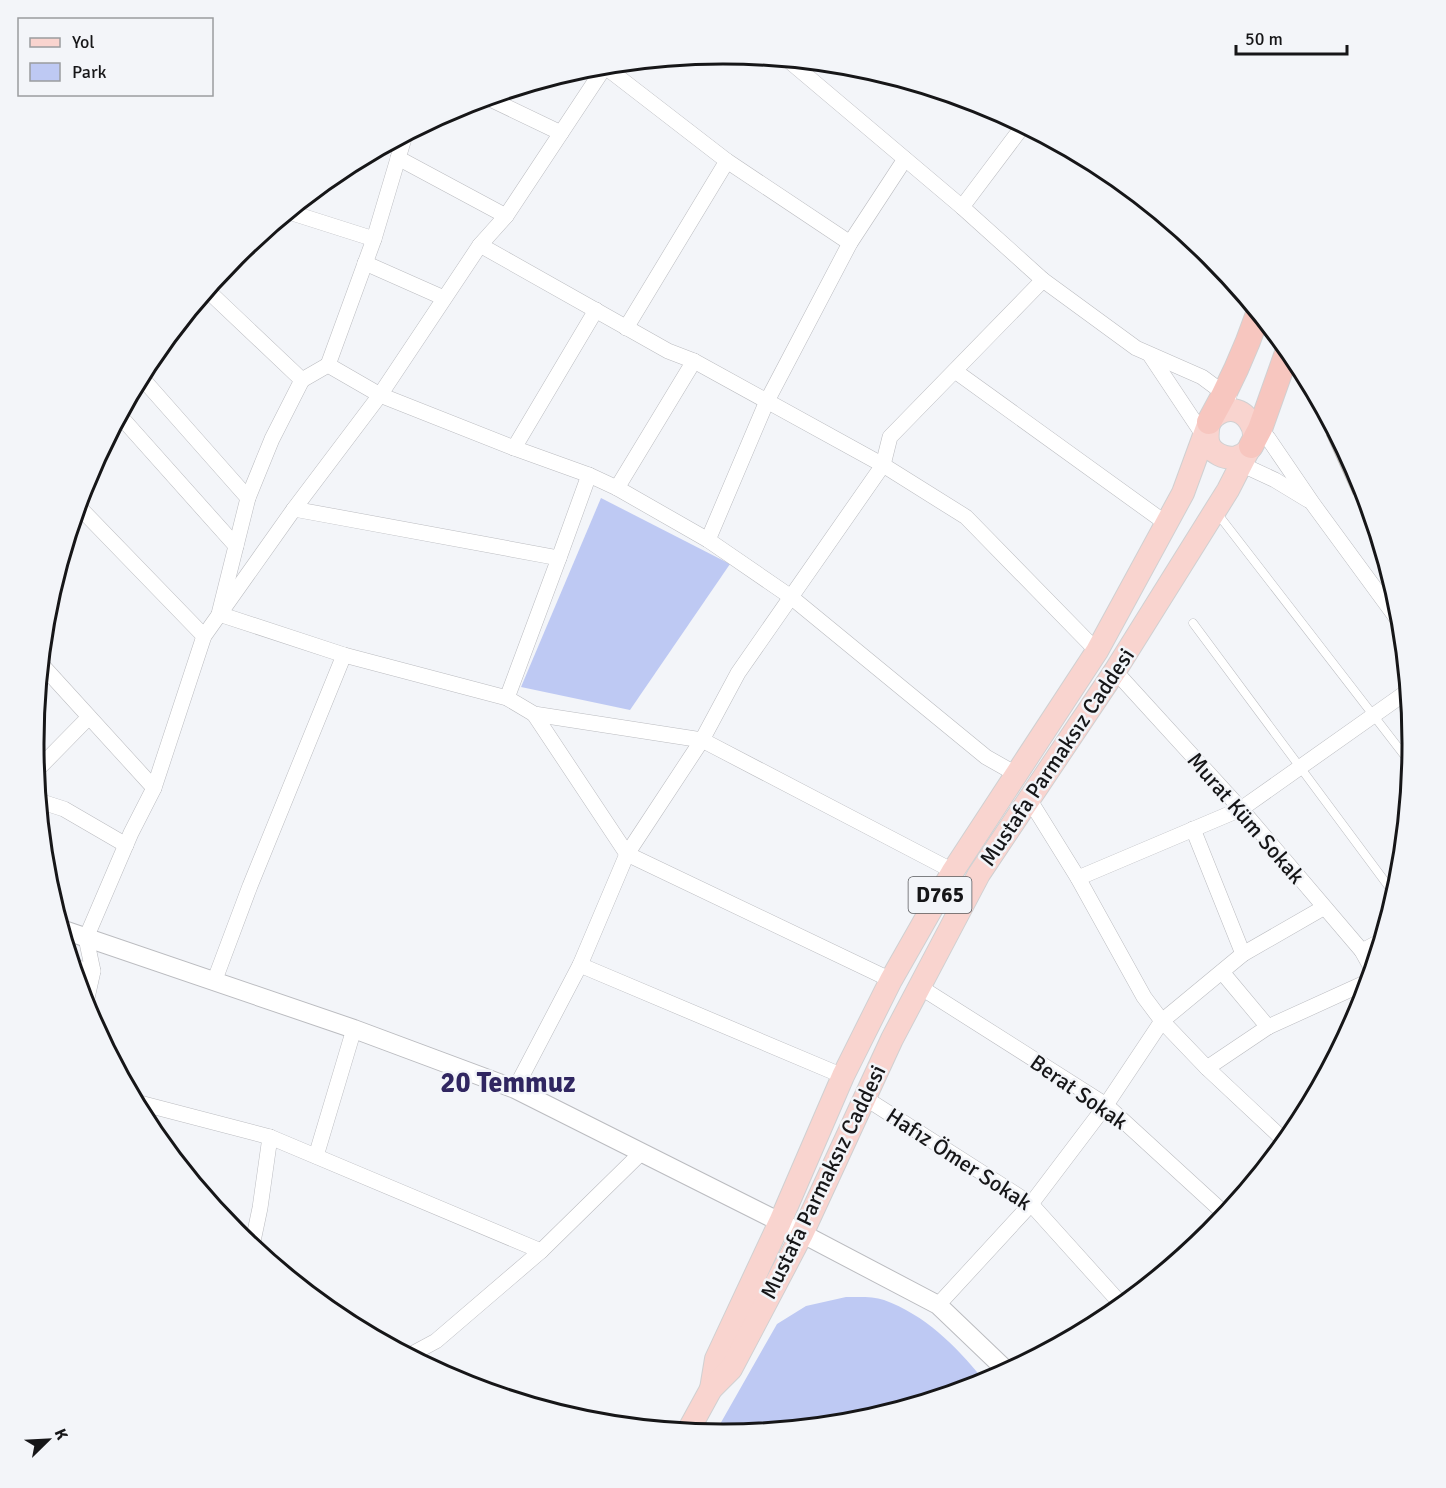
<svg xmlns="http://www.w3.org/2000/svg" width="1446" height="1488" font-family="Signika,sans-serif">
	<rect width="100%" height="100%" fill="#f3f5f9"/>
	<g fill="#bec9f3">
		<path d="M601,498L730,564L630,710L521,687Z"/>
		<path d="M846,1297C858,1297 873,1296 884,1300C925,1315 955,1345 982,1378L983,1383L857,1421L715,1433L777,1324L806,1306Z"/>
	</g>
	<path fill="#bfbdb9" d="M1334,431L1361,480L1363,489L1353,495L1326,435Z"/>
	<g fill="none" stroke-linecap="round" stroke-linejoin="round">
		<g stroke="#bbbcc0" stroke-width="9">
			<g id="service">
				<path d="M1217,513L1411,764"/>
				<path d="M1193,623L1395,895"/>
			</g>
		</g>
		<g stroke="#bbbcc0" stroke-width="16">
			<g id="minor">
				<path d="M788,60L962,207L1043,280L1136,348L1202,377L1229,397"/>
				<path d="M604,66L727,161L850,243"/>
				<path d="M488,98L561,133"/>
				<path d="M398,158L506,216"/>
				<path d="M962,207L1023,126"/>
				<path d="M289,212L374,239"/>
				<path d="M480,245L668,351L694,361L883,465L966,517L1097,651"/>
				<path d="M365,263L444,298"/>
				<path d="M207,290L302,380L328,365L380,395L514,448L589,475L617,488L708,540L791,597L986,757L1016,774"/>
				<path d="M626,328L727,161"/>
				<path d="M1150,355L1206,439"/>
				<path d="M328,365L374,239L405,135"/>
				<path d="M955,371L1167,524"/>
				<path d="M141,377L248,498"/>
				<path d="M120,416L236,546"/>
				<path d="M1256,425L1268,438L1313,504L1401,624"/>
				<path d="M514,448L596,310"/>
				<path d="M1234,461L1275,480L1308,500"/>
				<path d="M617,488L694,361"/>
				<path d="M78,506L204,636"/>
				<path d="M294,509L559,558L589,475"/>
				<path d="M708,540L767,401L850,243L905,159"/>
				<path d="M344,655L507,698L534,714L702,740L953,871"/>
				<path d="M41,664L154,788"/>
				<path d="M1115,671L1241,809L1362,951L1372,969"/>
				<path d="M507,698L559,558"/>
				<path d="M534,714L627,854L891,980"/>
				<path d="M36,771L89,717"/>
				<path d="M1029,799L1078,878L1144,997L1162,1021L1207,1068L1285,1141"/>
				<path d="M39,801L64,809L126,845"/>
				<path d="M1193,829L1243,954"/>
				<path d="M1078,878L1241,809L1408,691"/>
				<path d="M1362,951L1381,941"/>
				<path d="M580,965L843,1076"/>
				<path d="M73,967L93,971"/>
				<path d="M1222,972L1268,1027"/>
				<path d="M214,982L250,886L344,655L219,614L248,498L272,439L302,380"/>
				<path d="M920,987L1106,1105L1225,1214"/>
				<path d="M85,1007L93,971L86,938L131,833L154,788L204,636L294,509L380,395L480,245L506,216L606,65"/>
				<path d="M1207,1068L1268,1027L1369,981"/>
				<path d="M515,1089L580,965L627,854L702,740L738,673L883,465L890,437L1043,280"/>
				<path d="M865,1098L1031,1204L1122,1305"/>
				<path d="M136,1102L270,1137L541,1251"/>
				<path d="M316,1156L354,1029"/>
				<path d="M252,1246L260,1208L270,1137"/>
				<path d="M938,1305L1031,1204L1106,1105L1162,1021L1243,954L1323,908"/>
				<path d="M410,1355L436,1341L541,1251L641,1153"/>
			</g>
		</g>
		<g stroke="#bbbcc0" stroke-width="20">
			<path id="tertiary" d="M61,929L354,1029L515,1089L780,1222L938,1305L1007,1371"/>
		</g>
		<g stroke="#d0d0d1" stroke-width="24">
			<g id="primary">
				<path d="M711,1389L716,1359L780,1222L843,1076L891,980L953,871L1097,651L1183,493L1209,422C1240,385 1276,444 1237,457C1226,460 1210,453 1208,441C1207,435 1208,428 1209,422"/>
				<path d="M688,1431L711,1389L731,1369L802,1234L892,1039L979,874L1115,671L1228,490L1250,447"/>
			</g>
		</g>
		<g stroke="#d0d0d1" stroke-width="26">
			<g id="trunk">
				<path d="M1209,422C1229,387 1245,352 1258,314"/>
				<path d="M1251,446L1260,429L1288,350"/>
			</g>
		</g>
		<use href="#service" stroke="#fff" stroke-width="8"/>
		<use href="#minor" stroke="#fff" stroke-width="15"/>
		<use href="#tertiary" stroke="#fff" stroke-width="18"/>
		<use href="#primary" stroke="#f9d4cf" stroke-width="22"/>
		<use href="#trunk" stroke="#f7c6bf" stroke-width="24"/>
	</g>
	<g text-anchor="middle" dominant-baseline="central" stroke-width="5" stroke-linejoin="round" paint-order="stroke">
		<rect fill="#f3f5f9" stroke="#58595c" stroke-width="1.5" x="908.5" y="877" width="63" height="36" rx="4.5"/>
		<g font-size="21" font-weight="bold" fill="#161618">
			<text x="940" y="895">D765</text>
		</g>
		<g font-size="22" fill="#161618" stroke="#f3f5f9">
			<text transform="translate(1057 757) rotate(-56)">Mustafa Parmaksız Caddesi</text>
			<text transform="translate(1246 818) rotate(49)">Murat Küm Sokak</text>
			<text transform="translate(1079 1092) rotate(35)">Berat Sokak</text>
			<text transform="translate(959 1159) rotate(33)">Hafız Ömer Sokak</text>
			<text transform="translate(823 1182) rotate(-64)">Mustafa Parmaksız Caddesi</text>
		</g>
		<g font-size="28" font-weight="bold" fill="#302661" stroke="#f3f5f9">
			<text x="508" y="1083">20 Temmuz</text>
		</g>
	</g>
	<path d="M0 0H1446V1488H0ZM723 64H723A679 679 0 0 1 1402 743V745A679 679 0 0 1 723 1424H723A679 679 0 0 1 44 745V743A679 679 0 0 1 723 64Z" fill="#f3f5f9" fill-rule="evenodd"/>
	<path fill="none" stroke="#161618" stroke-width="3" d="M723 64H723A679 679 0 0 1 1402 743V745A679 679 0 0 1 723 1424H723A679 679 0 0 1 44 745V743A679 679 0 0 1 723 64Z"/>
	<rect x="18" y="18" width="195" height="78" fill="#f3f5f9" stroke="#9b9c9f" stroke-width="1.5"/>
	<rect x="30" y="38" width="30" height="9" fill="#f9d4cf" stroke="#9b9c9f" stroke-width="1.5"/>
	<text x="72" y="48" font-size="18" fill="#161618">Yol</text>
	<rect x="30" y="63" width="30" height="18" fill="#bec9f3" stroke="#9b9c9f" stroke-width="1.5"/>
	<text x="72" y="78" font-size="18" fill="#161618">Park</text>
	<g transform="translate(48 1440) rotate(66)" stroke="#f3f5f9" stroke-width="4.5" paint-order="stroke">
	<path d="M0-4.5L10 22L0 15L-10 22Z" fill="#161618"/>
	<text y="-9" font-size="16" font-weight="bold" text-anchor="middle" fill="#161618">K</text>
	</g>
	<path d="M1236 45v9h111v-9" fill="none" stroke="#161618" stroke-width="3"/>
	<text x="1245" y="45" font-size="18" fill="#161618" stroke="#f3f5f9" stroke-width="4.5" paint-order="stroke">50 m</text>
</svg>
